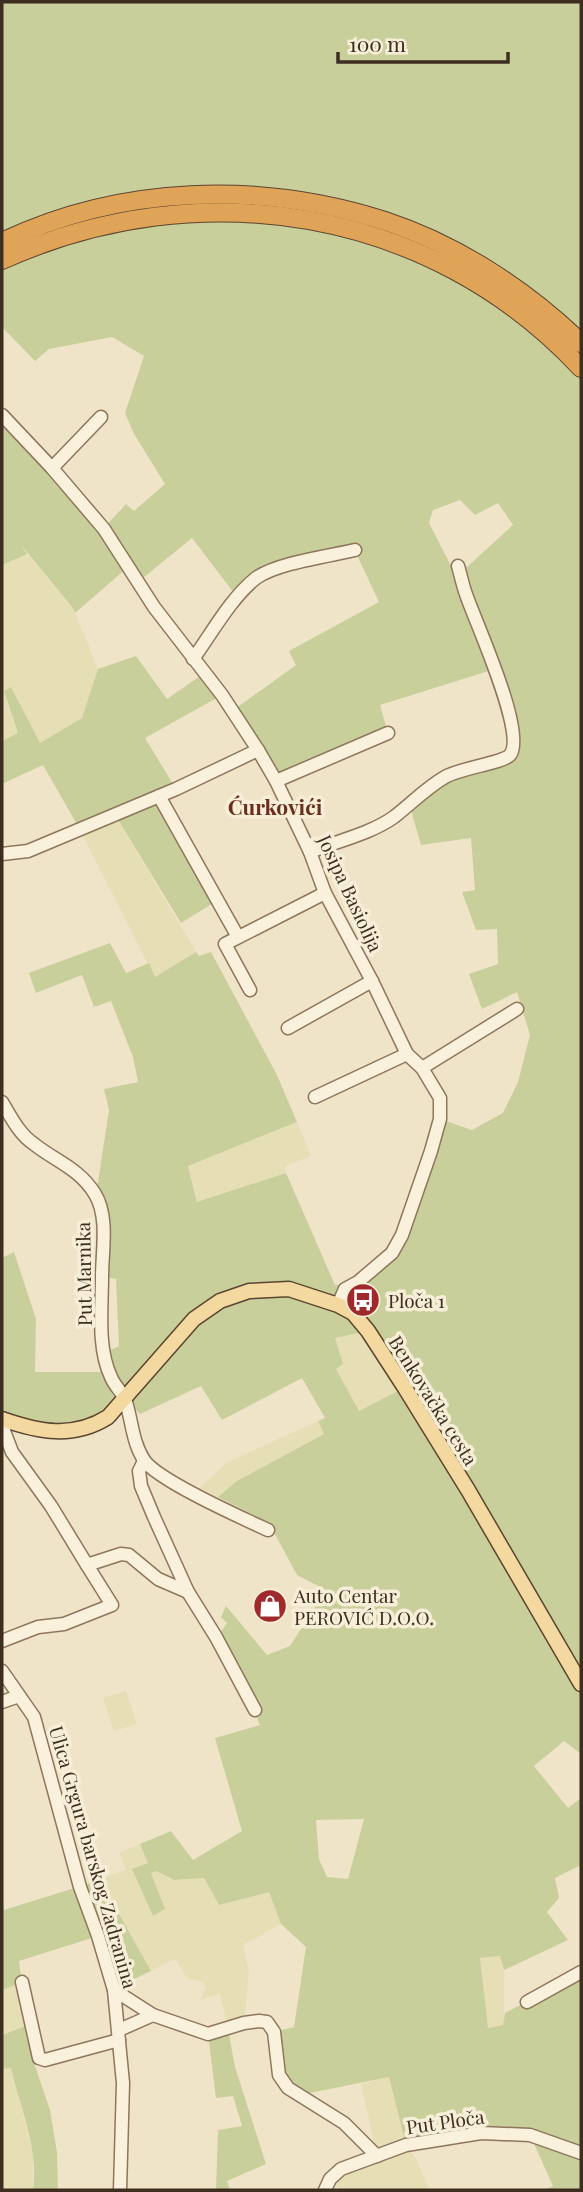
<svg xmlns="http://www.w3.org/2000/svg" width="583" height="2192" font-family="'Playfair Display',serif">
	<rect width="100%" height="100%" fill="#f0e4c8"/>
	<g fill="#e6deb5">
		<path d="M27,554L73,608L98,669L82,718L40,743L11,688L4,691L18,733L2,741V565Z"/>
		<path d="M114,813L196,952L155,977L79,828Z"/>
		<path d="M297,1122L311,1156L285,1166L286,1173L198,1203L188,1166Z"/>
		<path d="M368,1331L405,1388L359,1412L335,1369V1338Z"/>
		<path d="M318,1421L324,1434L237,1481L218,1497L200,1488L226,1463Z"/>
		<path d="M126,1691L137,1724L114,1731L103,1698Z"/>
		<path d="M140,1844L149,1863L132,1870L151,1873L157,1870L174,1880L204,1878L219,1905L269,1892L281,1924L243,1945L249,1972L244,2023L228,2029L220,1994L201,1999L206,1987L203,1982L187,1978L175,1959L151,1971L100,1880L126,1869L119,1853Z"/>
		<path d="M500,1956L504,1970V2025L487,2028L480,1958Z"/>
		<path d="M22,1983L28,2025L2,2035V1990Z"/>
		<path d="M11,2068L33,2152V2190H2V2069Z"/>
		<path d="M389,2077L406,2145L416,2159L430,2190H340L330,2179L377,2156L361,2084Z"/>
	</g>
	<g fill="#c9cf9b" fill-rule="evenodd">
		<path d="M2,2H581V1754L564,1741L534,1766L568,1808L581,1798V1865L555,1878L559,1898L547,1912L568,1940L504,1970L500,1956L480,1958L488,2028L503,2025L505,2013L581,1972V2190H544L553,2186L530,2135L406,2145L389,2077L300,2095L288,2088L274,2032L294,2027L306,1947L281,1924L269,1892L219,1905L204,1878L174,1880L157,1871L151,1873L165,1909L153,1916L132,1869L148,1863L140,1844L171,1831L193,1860L242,1831L215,1738L260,1725L220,1633L227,1623L221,1617L226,1606L267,1655L290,1646L326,1590L297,1575L269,1523L218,1497L237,1481L324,1434L318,1421L325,1418L302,1378L222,1420L201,1386L140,1414L124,1398L91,1428L2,1419V1258L14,1252L36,1319L35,1372H109L104,1353L119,1346L116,1279L102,1277L96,1195L109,1110L104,1089L138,1082L133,1057L111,1001L94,1007L82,975L36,993L29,973L110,943L126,973L149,963L155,977L196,952L199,956L211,952L277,1075L297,1122L188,1166L197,1202L286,1173L335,1285L358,1282L392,1253L440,1119L472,1130L503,1113L518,1082L530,1035L517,992L482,1009L469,974L498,964L497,929L476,930L462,892L475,890L471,838L421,845L409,803L428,787L513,749L495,669L380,705L388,733L276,781L232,711L296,665L289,651L379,602L355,551L275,569L237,597L192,538L138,582L128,567L75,613L73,608L21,545L27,554L2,565V415L103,529L126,504L134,511L165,484L134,434L125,413L144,356L112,337L49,349L35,361L2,327ZM460,500L475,515L498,503L513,525L467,567L450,564L429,523L433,510ZM368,1331L404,1388L359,1411L336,1369L343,1364L335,1338ZM364,1819L348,1879L327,1877L319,1859L316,1820Z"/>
		<path d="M136,656L167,699L203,674L222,695L145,738L176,789L160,796L215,902L181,923L114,813L79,828L43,765L2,784V741L18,733L4,691L11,687L40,743L82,718L98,669Z"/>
		<path d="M100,1880L151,1971L126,1983L98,1936L19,1961L22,1983L2,1990V1895L4,1910Z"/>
		<path d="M28,2025L34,2063L50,2110L57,2152L58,2190H33C39,2148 20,2108 11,2068L2,2069V2035Z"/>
		<path d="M228,2029L235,2067L266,2164L227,2181L230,2190H216L218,2130L242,2126L233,2096L216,2098L208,2034Z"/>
	</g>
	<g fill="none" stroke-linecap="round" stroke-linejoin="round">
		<g stroke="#8d765c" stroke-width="15">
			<g id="minor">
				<path d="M2,415L52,468L104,529L154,607L222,695L258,750L276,781L310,852L325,893L372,981L407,1054L422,1068L440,1098V1119L431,1151L402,1235L392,1253L358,1282L345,1289L338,1305"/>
				<path d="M52,468L101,417"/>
				<path d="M193,659C212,633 230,599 256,578C277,563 329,556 355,550"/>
				<path d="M276,781L388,733"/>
				<path d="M159,796L238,937"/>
				<path d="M310,852C337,841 370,834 394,817C412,803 426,788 445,777C460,768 503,763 510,755C527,734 476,623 467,597C463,587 461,576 458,566"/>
				<path d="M2,854L28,851L176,789L258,750"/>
				<path d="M250,990L225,944L325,893"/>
				<path d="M288,1028L372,981"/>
				<path d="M422,1068L517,1009"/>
				<path d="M315,1097L407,1054"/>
				<path d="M2,1102C11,1117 19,1134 34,1144C55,1161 79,1168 95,1194C109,1217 102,1251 102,1277C102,1308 97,1348 111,1377C114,1385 121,1391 125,1399C132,1419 132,1442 144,1460C157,1480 242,1518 268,1530"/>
				<path d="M5,1420L4,1431L12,1452L51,1506L87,1565L121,1554L129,1555L158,1579L188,1592"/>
				<path d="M144,1461L139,1471L141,1486L154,1517L188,1592L216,1637L255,1710"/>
				<path d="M2,1641L38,1627L64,1624L112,1605L87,1565"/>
				<path d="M2,1671L34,1717L80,1887L98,1936L114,1990L123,2083L120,2190"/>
				<path d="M2,1702L19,1696"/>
				<path d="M22,1982L39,2058L45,2060L119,2040"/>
				<path d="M114,1990L153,2015L208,2034L244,2023L259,2021L267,2022L274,2032L279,2075L288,2088L344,2123L377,2156"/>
				<path d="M527,2002L581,1972"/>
				<path d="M119,2030L153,2015"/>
				<path d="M325,2190L330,2179L341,2169L406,2145L481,2133L530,2135L581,2153"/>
			</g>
		</g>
		<g stroke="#5b4430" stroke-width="17">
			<path id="major" d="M2,1419C39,1432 73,1439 108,1417L194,1319L220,1301L249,1291L289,1289L338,1305L353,1313L368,1331L405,1388L468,1490L581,1684"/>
		</g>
		<g stroke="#5b4430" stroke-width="20">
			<g id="highway">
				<path d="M2,242C120,185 261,181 385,221C458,245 526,290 581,343"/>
				<path d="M2,260C200,171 431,207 581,368"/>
			</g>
		</g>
		<use href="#minor" stroke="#faf1dc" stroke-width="12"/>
		<use href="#major" stroke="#f3d9a0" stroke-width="14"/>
		<use href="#highway" stroke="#e0a458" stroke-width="18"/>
	</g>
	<defs>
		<g id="bus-disc" transform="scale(1.75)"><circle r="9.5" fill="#9e2a2b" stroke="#f7eed8"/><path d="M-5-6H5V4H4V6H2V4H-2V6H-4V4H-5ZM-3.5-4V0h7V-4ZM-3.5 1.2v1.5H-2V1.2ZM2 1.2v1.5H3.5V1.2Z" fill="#fff"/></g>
		<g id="shop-disc" transform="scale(1.75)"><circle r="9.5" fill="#9e2a2b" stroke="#f7eed8"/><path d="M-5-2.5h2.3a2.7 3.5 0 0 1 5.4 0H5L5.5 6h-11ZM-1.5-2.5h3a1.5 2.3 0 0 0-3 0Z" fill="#fff"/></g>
	</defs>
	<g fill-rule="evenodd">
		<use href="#bus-disc" x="363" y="1300"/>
		<use href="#shop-disc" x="270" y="1606"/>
	</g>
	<g text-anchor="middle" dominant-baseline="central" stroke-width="7" stroke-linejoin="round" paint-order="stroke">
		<g font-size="19" fill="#3d2e20" stroke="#f7eed8">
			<text transform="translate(351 893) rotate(65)">Josipa Basiolija</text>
			<text transform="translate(83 1274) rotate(-91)">Put Marnika</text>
			<text transform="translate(434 1400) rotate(58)">Benkovačka cesta</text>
			<text transform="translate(94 1857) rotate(74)">Ulica Grgura barskog Zadranina</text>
			<text transform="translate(445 2121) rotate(-8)">Put Ploča</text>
		</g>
		<g font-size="19" fill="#3d2e20" stroke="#f7eed8" text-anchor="start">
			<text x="388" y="1300">Ploča 1</text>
			<text x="294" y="1595">Auto Centar<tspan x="294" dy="22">PEROVIĆ D.O.O.</tspan></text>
		</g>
		<g font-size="21" font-weight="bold" fill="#6b2e1e" stroke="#f7eed8">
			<text x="275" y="806">Ćurkovići</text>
		</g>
	</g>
	<rect width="583" height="2192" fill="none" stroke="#3d2e20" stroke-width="7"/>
	<path d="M338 52v10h170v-10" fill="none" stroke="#3d2e20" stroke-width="3.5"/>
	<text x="349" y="52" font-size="21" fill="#3d2e20" stroke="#f7eed8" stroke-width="5" paint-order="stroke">100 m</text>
</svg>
